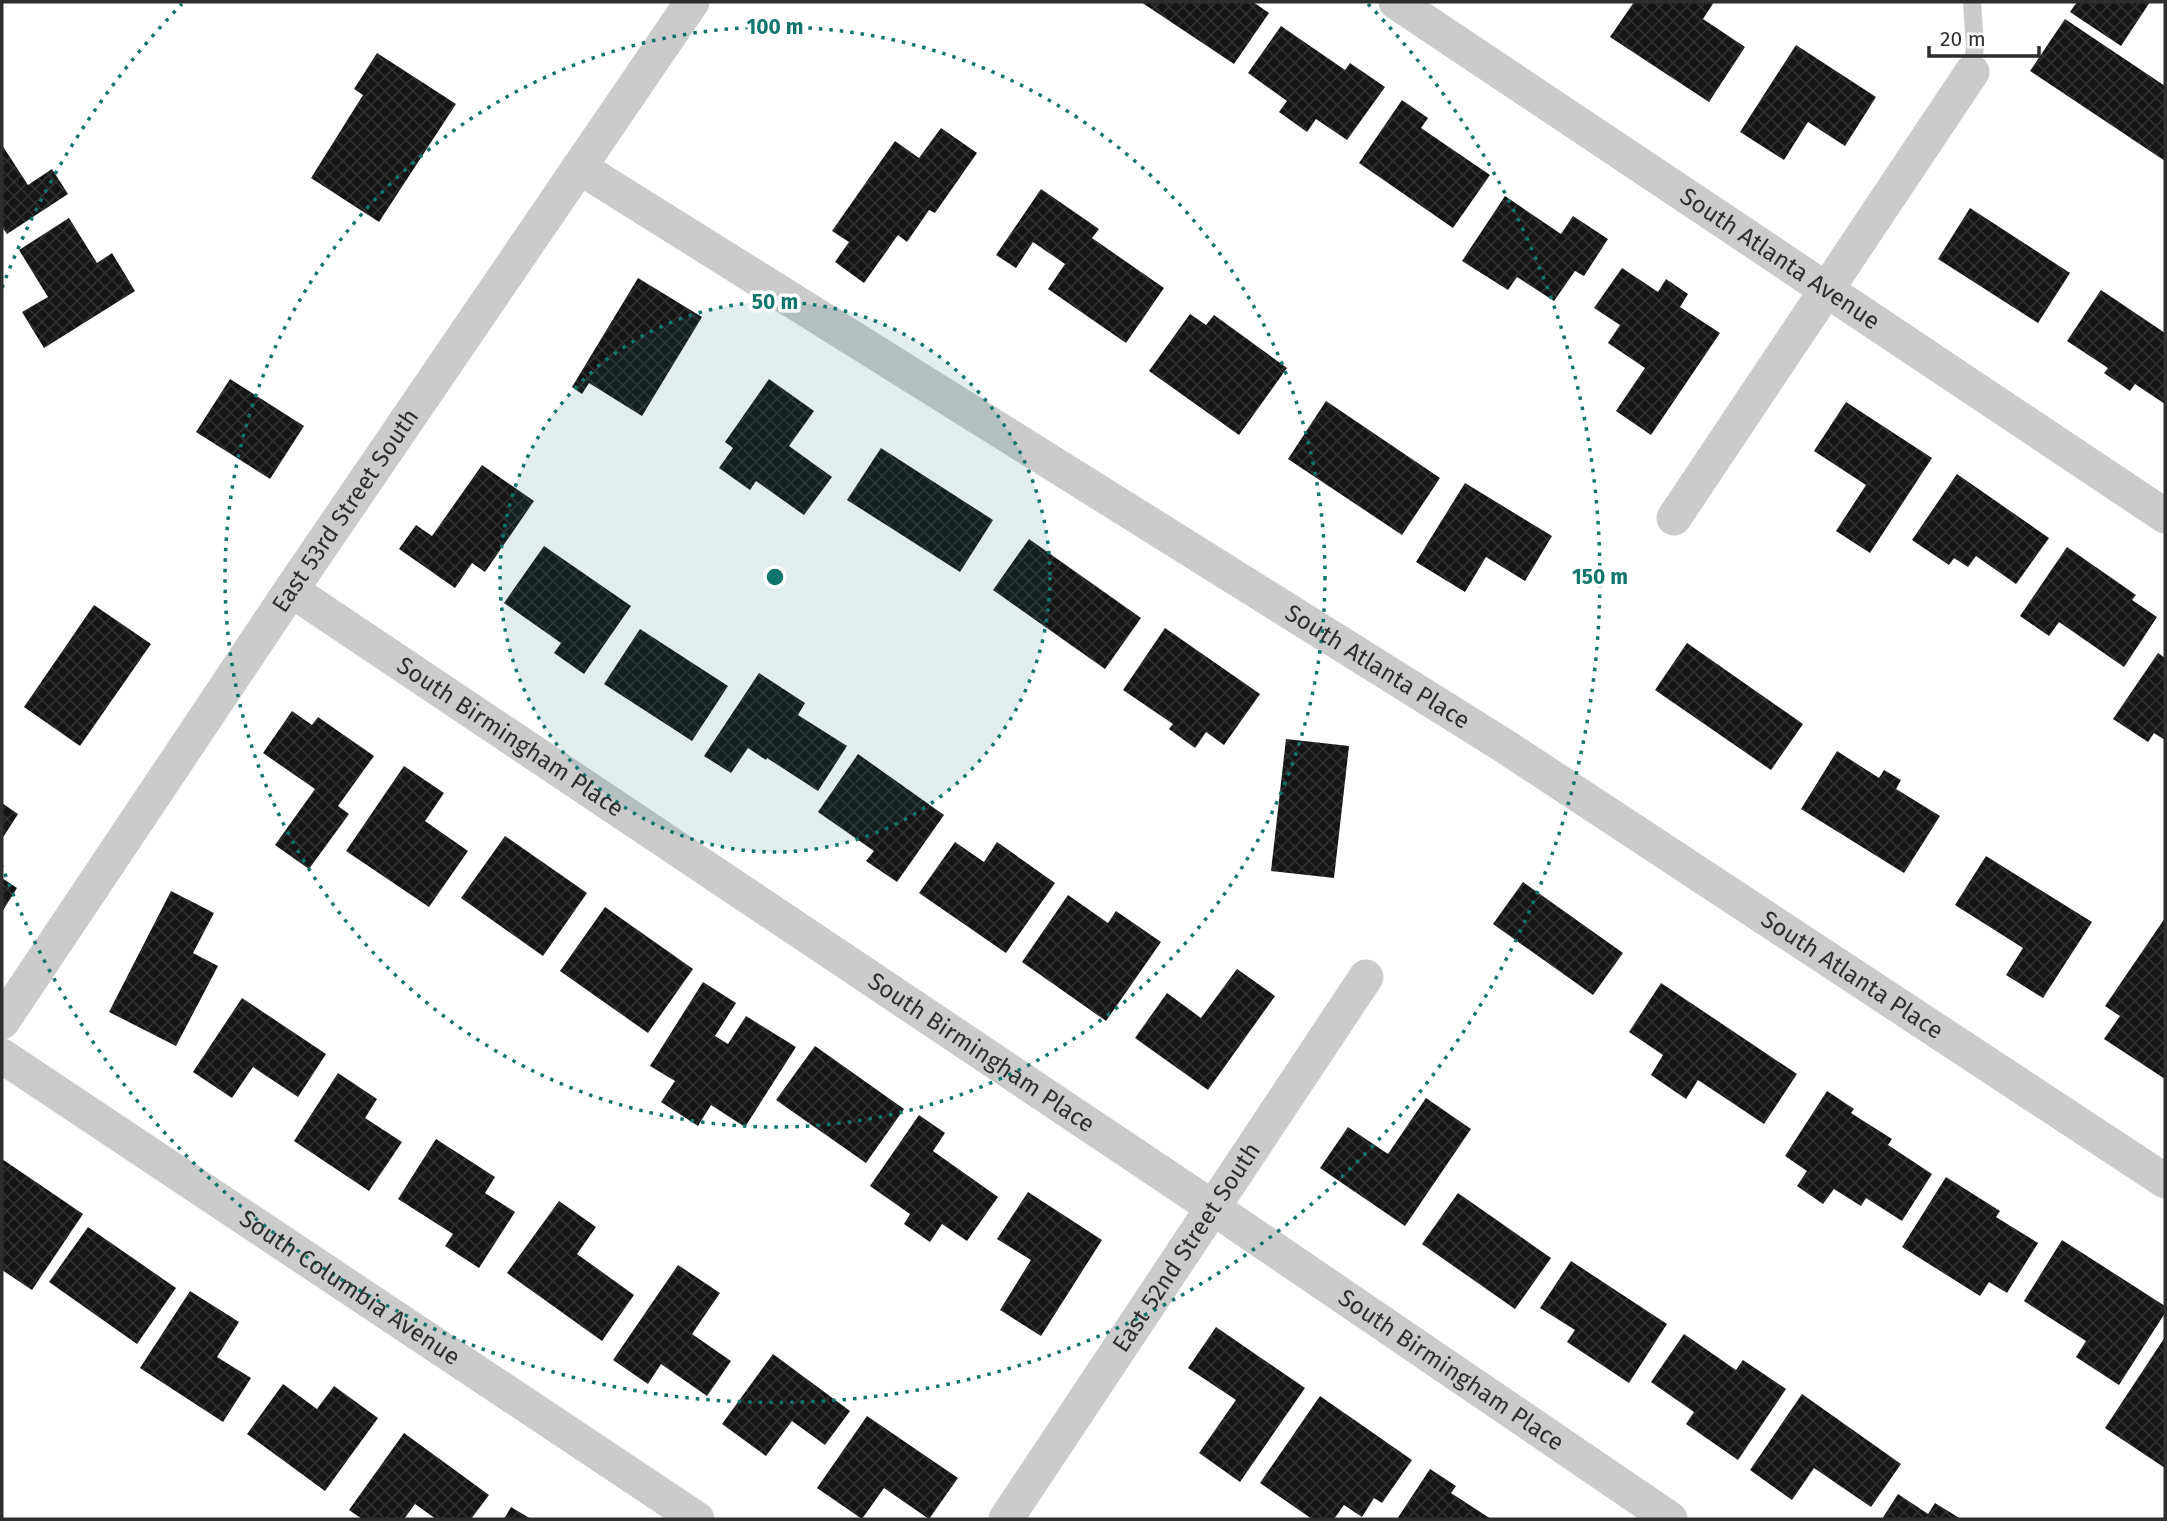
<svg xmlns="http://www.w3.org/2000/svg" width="2167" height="1521" font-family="'Fira Sans',sans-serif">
	<defs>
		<pattern id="building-cross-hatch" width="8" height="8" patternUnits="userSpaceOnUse" patternTransform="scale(1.75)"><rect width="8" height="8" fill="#151515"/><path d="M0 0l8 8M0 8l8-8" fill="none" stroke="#2f2f2f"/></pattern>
	</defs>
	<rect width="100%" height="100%" fill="#fff"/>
	<g fill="url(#building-cross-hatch)">
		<path d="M1141,2H1253L1269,13L1234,64Z"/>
		<path d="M1634,2H1714L1703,19L1745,47L1709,102L1610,37Z"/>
		<path d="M2077,2H2150L2121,46L2070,12Z"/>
		<path d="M2065,19L2165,86V161L2030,71Z"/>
		<path d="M1281,26L1345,70L1350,63L1385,87L1347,140L1316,119L1307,132L1279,112L1287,101L1248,73Z"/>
		<path d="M1796,45L1876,97L1845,146L1808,122L1784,160L1740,132Z"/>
		<path d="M377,53L456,104L379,222L311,178L363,95L354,89Z"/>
		<path d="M1402,100L1428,118L1421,128L1490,175L1453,228L1359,163Z"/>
		<path d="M941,128L977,153L935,213L929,210L907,242L898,235L864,283L835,262L849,242L832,231L895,141L919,158Z"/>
		<path d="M2,145L28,185L52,169L68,194L7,234L2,227Z"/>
		<path d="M1041,189L1099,229L1092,238L1164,288L1126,343L1048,289L1065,264L1033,242L1016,268L996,255Z"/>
		<path d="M1505,196L1561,234L1573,216L1608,239L1584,276L1575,271L1554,301L1517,277L1508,290L1462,261Z"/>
		<path d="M1970,208L2070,273L2038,323L1938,259Z"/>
		<path d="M69,218L97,263L112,253L135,291L44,348L22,312L48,297L19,250Z"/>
		<path d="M1622,268L1658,292L1666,279L1688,294L1680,307L1720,333L1651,435L1616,411L1645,368L1608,343L1620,325L1594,308Z"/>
		<path d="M638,278L702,317L642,416L589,383L582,394L572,387Z"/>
		<path d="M2101,290L2165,333V404L2135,384L2130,391L2104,373L2108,368L2067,341Z"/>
		<path d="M1190,314L1206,325L1214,315L1287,368L1239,435L1149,371Z"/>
		<path d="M230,379L304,426L270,479L196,432Z"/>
		<path d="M769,379L814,411L789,446L832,477L804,515L756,481L750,490L719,468L733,448L725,442Z"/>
		<path d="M1326,401L1440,478L1402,535L1288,459Z"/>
		<path d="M1846,402L1932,458L1870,553L1836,531L1866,485L1814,451Z"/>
		<path d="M881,448L993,520L960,572L847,500Z"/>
		<path d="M482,465L534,501L485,572L472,563L455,588L399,549L416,525L432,536Z"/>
		<path d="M1957,474L2049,538L2016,584L1976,556L1968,567L1954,558L1949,565L1912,540Z"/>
		<path d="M1465,483L1552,536L1525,581L1486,557L1465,592L1416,562Z"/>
		<path d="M1029,539L1141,618L1105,669L993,590Z"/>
		<path d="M544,546L631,606L584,674L554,653L561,643L504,603Z"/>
		<path d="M2067,547L2136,595L2132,600L2157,617L2124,667L2059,622L2049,636L2020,616Z"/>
		<path d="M94,605L151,644L80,746L24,707Z"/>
		<path d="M1165,628L1260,694L1224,745L1206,732L1195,748L1169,729L1173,724L1123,690Z"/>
		<path d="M640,629L728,686L692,741L604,684Z"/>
		<path d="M1687,643L1803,724L1771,770L1655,690Z"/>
		<path d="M2158,653L2165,658V740L2154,733L2148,742L2113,719Z"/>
		<path d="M759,673L805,703L798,715L847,746L818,791L767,758L766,760L748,748L731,773L704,756Z"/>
		<path d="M292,711L312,725L318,717L374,756L338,806L349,814L309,869L275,845L315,789L263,753Z"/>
		<path d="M1286,739L1349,746L1334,878L1271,871Z"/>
		<path d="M1837,751L1879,778L1884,770L1901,780L1896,789L1940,816L1904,873L1801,809Z"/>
		<path d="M858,754L944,815L897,882L866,861L874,851L818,812Z"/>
		<path d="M404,766L444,793L425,821L468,851L429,907L346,851Z"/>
		<path d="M2,803L18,814L2,839Z"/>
		<path d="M505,836L587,893L543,956L461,898Z"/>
		<path d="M955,842L984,862L997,842L1055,883L1006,953L919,893Z"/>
		<path d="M1986,856L2092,922L2043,998L2006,975L2023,948L1955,905Z"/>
		<path d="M2,878L17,888L2,912Z"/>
		<path d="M1523,882L1623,953L1593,995L1493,924Z"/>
		<path d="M171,891L214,913L193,953L218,966L176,1046L109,1012Z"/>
		<path d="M1068,895L1108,923L1116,911L1161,942L1106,1021L1022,962Z"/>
		<path d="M605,907L693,969L648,1033L560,971Z"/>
		<path d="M2165,918V1079L2104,1039L2120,1016L2105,1006Z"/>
		<path d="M1237,969L1275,996L1208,1090L1135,1038L1167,993L1201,1018Z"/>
		<path d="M703,982L736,1003L715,1036L728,1044L746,1016L796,1047L745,1127L711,1105L698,1126L661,1102L675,1081L650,1066Z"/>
		<path d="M1661,983L1797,1074L1764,1124L1698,1080L1686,1099L1651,1075L1663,1055L1629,1032Z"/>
		<path d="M242,998L326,1054L298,1097L253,1067L232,1098L193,1072Z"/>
		<path d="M815,1046L904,1109L866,1163L776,1100Z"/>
		<path d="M338,1073L377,1099L365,1118L402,1142L369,1191L294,1141Z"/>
		<path d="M1827,1091L1854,1109L1851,1113L1892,1139L1888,1145L1932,1174L1902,1221L1866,1198L1861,1206L1834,1189L1823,1204L1797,1186L1807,1171L1785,1156Z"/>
		<path d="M1426,1098L1471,1129L1405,1226L1320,1168L1348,1127L1388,1154Z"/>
		<path d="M919,1115L945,1133L933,1151L998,1197L967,1241L942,1224L930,1242L904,1224L910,1214L870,1186Z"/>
		<path d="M436,1139L495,1177L485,1193L515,1212L479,1268L445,1246L453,1234L398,1199Z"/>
		<path d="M2,1159L83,1214L32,1290L2,1270Z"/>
		<path d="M1946,1177L2000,1211L1996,1217L2038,1243L2007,1293L1989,1282L1980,1296L1902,1247Z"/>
		<path d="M1028,1192L1102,1240L1041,1336L1000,1310L1031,1260L997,1239Z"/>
		<path d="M1458,1193L1551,1258L1515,1309L1422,1244Z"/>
		<path d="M559,1201L596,1227L577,1254L634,1295L602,1341L507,1273Z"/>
		<path d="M88,1227L176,1288L137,1344L49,1282Z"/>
		<path d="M2062,1240L2165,1306V1313L2119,1385L2076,1357L2086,1341L2024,1301Z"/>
		<path d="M1571,1261L1667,1324L1629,1383L1567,1342L1575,1330L1540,1308Z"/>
		<path d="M678,1265L720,1293L692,1334L731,1361L707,1396L661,1364L648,1384L613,1360Z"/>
		<path d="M190,1291L239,1322L217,1357L251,1378L223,1422L140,1368Z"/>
		<path d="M1216,1327L1305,1388L1240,1482L1199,1453L1236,1400L1188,1368Z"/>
		<path d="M1684,1334L1736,1370L1743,1360L1786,1389L1738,1460L1686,1424L1694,1412L1651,1382Z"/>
		<path d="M2165,1337V1468L2105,1428Z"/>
		<path d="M773,1354L850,1411L825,1445L792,1421L766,1456L722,1424Z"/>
		<path d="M283,1384L317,1409L334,1386L378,1418L325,1491L247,1434Z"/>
		<path d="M1802,1394L1901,1464L1871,1507L1814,1468L1792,1500L1750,1470Z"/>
		<path d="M1320,1396L1412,1460L1382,1503L1374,1498L1362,1517L1344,1505L1334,1519H1312L1260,1483Z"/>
		<path d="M867,1416L958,1478L929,1519L884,1488L862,1519L817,1488Z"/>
		<path d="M404,1433L489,1495L471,1519H436L415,1504L404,1519H362L349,1510Z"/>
		<path d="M1430,1469L1456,1486L1451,1493L1491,1519H1397Z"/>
		<path d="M1898,1494L1928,1514L1935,1503L1961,1519H1882Z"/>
		<path d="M511,1507L531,1519H504Z"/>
	</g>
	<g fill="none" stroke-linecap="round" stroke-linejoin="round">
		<path stroke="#cbcbcb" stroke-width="18" d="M1972,72L1975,46L1972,2"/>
		<g stroke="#cbcbcb" stroke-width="35">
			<path id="s1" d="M1396,2L2165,516"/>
			<path id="s2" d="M579,167L1506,747L2165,1181"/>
			<path d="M1674,518L1972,72"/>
			<path id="s3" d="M291,590L1212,1207L1670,1519"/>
			<path id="s4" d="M2,1022L291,590L692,2"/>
			<path id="s5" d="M2,1056L697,1519"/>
			<path id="s6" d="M1006,1519L1366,977"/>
		</g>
	</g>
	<circle cx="775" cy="577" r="275" fill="#0f766e" fill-opacity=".12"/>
	<g fill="none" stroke="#0f766e" stroke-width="3.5" stroke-dasharray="3.5 7">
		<circle cx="775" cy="577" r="275"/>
		<circle cx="775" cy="577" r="550"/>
		<path d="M2 288A825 825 0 0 1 182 4M1368 4A825 825 0 1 1 2 866"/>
	</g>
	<g text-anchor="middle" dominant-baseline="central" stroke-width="7" stroke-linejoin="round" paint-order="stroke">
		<g font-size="24" fill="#2e2e2e" stroke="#fff">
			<text stroke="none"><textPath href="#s1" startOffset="462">South Atlanta Avenue</textPath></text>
			<text stroke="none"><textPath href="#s4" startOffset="616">East 53rd Street South</textPath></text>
			<text stroke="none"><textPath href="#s2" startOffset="942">South Atlanta Place</textPath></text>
			<text stroke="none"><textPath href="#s3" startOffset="264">South Birmingham Place</textPath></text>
			<text stroke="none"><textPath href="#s2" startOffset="1508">South Atlanta Place</textPath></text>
			<text stroke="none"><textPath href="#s3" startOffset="831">South Birmingham Place</textPath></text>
			<text stroke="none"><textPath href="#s6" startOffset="326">East 52nd Street South</textPath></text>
			<text stroke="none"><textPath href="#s5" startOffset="418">South Columbia Avenue</textPath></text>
			<text stroke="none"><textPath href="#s3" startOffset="1398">South Birmingham Place</textPath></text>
		</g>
	</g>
	<circle cx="775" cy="577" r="10" fill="#0f766e" stroke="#fff" stroke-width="3.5"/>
	<g font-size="21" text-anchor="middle" font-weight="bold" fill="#0f766e" stroke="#fff" stroke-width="7" stroke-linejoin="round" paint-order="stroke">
		<text x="775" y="34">100 m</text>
		<text x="775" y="309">50 m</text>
		<text x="1600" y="584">150 m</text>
	</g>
	<rect width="2167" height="1521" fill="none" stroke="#2e2e2e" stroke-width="7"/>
	<path d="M1929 46v10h110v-10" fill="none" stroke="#2e2e2e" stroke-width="3.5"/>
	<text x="1940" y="46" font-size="21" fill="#2e2e2e" stroke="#ffffff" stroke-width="5" paint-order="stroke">20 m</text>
</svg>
